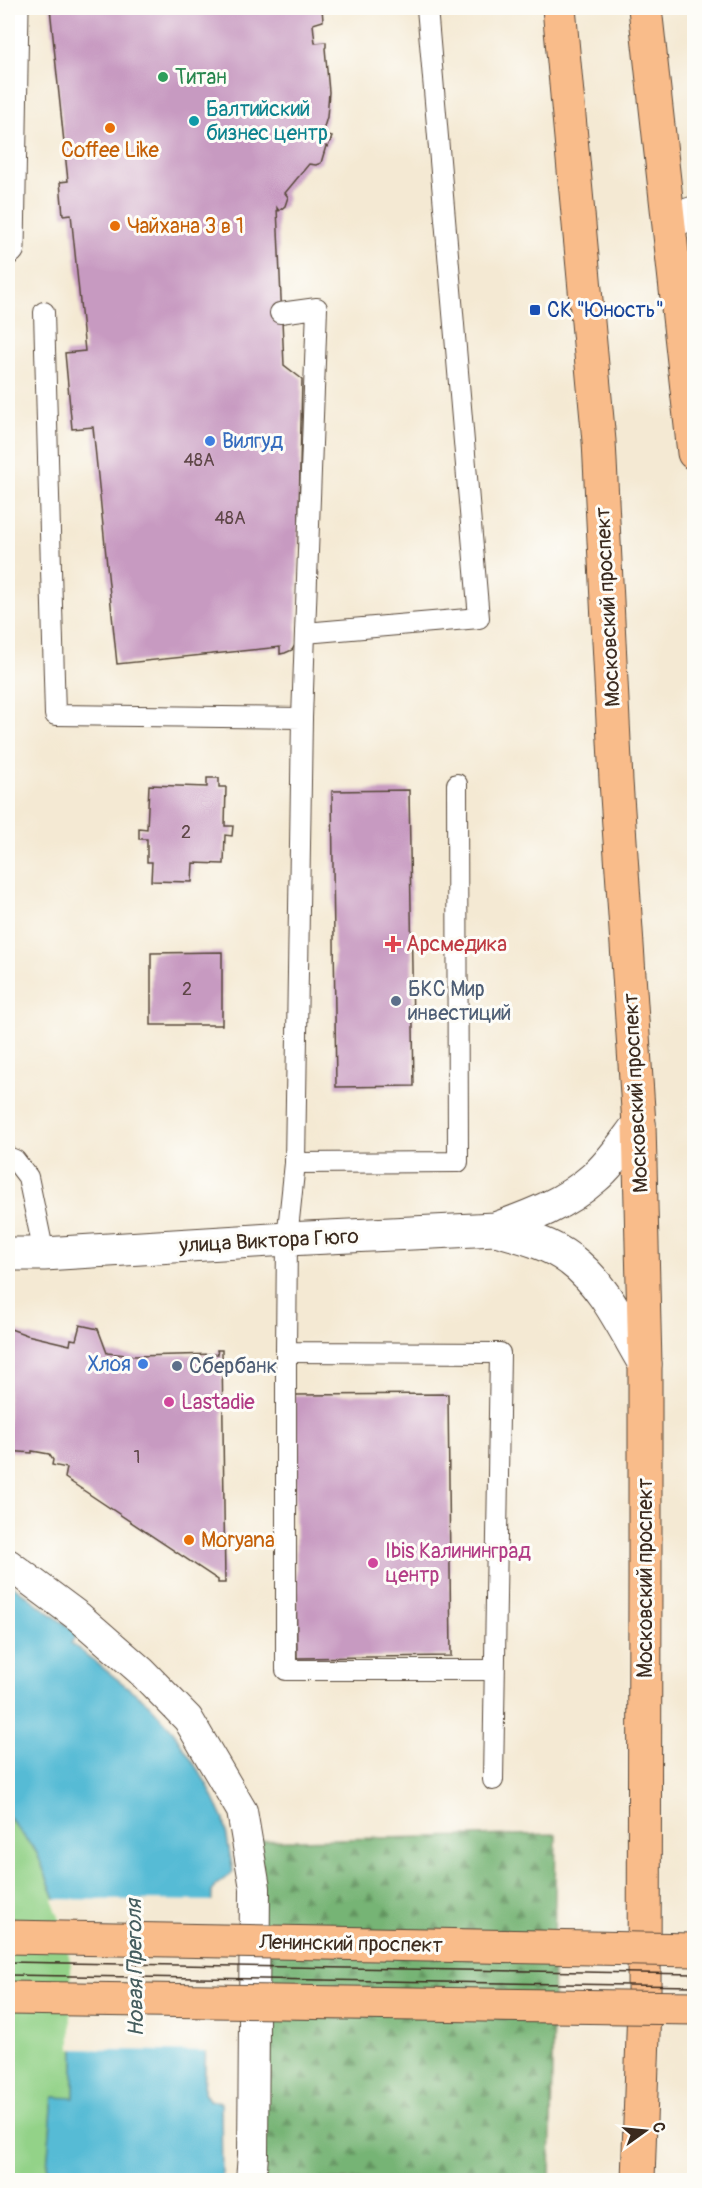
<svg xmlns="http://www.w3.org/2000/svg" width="702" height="2188" font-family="Pangolin,sans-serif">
	<defs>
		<pattern id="forest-firs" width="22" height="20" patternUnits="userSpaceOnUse" patternTransform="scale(1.5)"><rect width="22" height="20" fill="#76b474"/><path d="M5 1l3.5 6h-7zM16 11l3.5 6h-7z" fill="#62935f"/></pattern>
	</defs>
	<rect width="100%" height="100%" fill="#fdfcf7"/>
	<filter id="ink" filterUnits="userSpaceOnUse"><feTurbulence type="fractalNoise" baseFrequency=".0167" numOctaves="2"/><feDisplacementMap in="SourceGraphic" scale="12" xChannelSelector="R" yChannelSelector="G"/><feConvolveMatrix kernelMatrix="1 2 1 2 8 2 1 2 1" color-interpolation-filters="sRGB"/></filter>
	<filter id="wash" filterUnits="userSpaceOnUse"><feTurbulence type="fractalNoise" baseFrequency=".008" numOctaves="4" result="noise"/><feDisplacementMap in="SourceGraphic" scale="24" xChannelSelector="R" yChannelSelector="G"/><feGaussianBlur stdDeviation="1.35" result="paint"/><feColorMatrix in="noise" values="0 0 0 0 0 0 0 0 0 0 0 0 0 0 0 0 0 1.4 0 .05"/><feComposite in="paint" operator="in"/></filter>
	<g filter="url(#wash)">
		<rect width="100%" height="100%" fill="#f4e9d3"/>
		<path fill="url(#forest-firs)" stroke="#586f49" stroke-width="1.5" d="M556,1834L550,2180H262L251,1841Z"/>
		<path fill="#93d288" stroke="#677e53" stroke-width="1.5" d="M8,1816L37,1853L64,1921L74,1964V2099L53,2097L46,2180H8Z"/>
		<path fill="#57bbd5" stroke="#49727a" stroke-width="1.5" d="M8,1582L78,1634L71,1643L149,1704L171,1728L207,1784L224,1820L233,1872L215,1886L212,1892L204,2092L209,2100L221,2103L222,2180H46L53,2097L74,2098V1964L64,1921L37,1853L8,1816Z"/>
		<path fill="#f4e9d3" d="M52,1899L215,1901L208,2052L71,2049V1964L61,1922Z"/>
		<g id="blocks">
			<g fill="#c79ac1">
				<path d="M50,8H322L323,21L313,24L315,43L326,42V47L325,48L329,92L327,117L322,134L332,137L328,147L326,146L321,163L316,165L309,164L285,193L288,197L285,206L279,211L277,208L284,365L302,379L296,643L292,650L285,653L280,654V647L117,664L93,427L72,429L65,353L85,351L71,214L63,215L60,182L68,181Z"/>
				<path d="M207,778H219V787H226L225,826H233L232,836L225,835L224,864L193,863L192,882L151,881L152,862H147V839H139V828L147,829L149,785L207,787Z"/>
				<path d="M409,790L414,1086L336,1087L332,791Z"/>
				<path d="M222,952V1025H151V953Z"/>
				<path d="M80,1325L98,1329L107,1353L135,1356L218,1354L217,1350H222L225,1583H218V1580L65,1478L67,1468L52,1465L53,1460L49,1454L32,1451V1453L8,1451V1328L27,1335L70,1345L71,1339L76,1340Z"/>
				<path d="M448,1394L451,1656L297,1658L294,1395Z"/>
			</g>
		</g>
	</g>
	<g filter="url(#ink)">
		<use href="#blocks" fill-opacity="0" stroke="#574739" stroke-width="1.5"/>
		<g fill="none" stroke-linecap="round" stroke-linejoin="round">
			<g stroke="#574739" stroke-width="22">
				<g id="service">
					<path d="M44,312L55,715L302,718L295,1163L287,1239L286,1352L500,1353L493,1780"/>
					<path d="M280,313L317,308L305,633"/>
					<path d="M302,718L305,633L479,618L427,8"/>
					<path d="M8,1157L15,1160L28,1177L44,1254"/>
					<path d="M295,1163L458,1162L457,784"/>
					<path d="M286,1352V1670H494"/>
				</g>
			</g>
			<g stroke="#574739" stroke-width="32">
				<path id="pedestrian" d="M8,1564L79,1617L141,1671L188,1719L242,1811L255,1888L253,2155L251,2180"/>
			</g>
			<g stroke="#574739" stroke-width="35">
				<g id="minor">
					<path d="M670,221L694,213"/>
					<path d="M8,248L12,8"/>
				</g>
			</g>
			<g stroke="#574739" stroke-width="35">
				<g id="tertiary">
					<path d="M495,1229C521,1236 549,1243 571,1260C604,1284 624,1329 645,1364"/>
					<path d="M8,1254H44L287,1239L495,1229C530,1217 566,1203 594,1178C611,1164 625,1142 639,1124"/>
				</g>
			</g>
			<g stroke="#574739" stroke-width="35">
				<g id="primary">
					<path d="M559,8L599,441L616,781L639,1124L645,1364V1578L644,2006L638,2180"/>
					<path d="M645,8L694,453"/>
				</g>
			</g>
			<use href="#service" stroke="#fff" stroke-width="20"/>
			<use href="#pedestrian" stroke="#fff" stroke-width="30"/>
			<use href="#minor" stroke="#fff" stroke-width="33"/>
			<use href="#tertiary" stroke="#fff" stroke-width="33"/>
			<use href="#primary" stroke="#f9bc8a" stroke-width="33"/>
			<g stroke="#3b2a1e" stroke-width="1.5">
				<path d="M8,1962L694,1974"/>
				<path d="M8,1975L694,1986"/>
			</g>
			<g stroke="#574739" stroke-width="35" stroke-linecap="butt">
				<g id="primary-bridge">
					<path d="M8,1937L694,1950"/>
					<path d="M8,1998L694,2008"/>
				</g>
			</g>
			<use href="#primary-bridge" stroke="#f9bc8a" stroke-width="33"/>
		</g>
	</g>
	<circle fill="#2e9e5b" stroke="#fdfcf7" stroke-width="2" cx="163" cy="77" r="6"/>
	<circle fill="#0f9aa8" stroke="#fdfcf7" stroke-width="2" cx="194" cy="121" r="6"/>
	<g fill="#e8710a" stroke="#fdfcf7" stroke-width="2">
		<circle cx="110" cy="128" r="6"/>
		<circle cx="115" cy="226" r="6"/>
		<circle cx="189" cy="1540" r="6"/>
	</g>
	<rect fill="#1a4fb4" stroke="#fdfcf7" stroke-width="2" x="529" y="304" width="12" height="12" rx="3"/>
	<g fill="#3f7fe0" stroke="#fdfcf7" stroke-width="2">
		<circle cx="210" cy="441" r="6"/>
		<circle cx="143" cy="1364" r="6"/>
	</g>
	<path fill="#e0444e" stroke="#fdfcf7" stroke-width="2" d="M390 935h6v6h6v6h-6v6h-6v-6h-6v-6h6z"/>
	<g fill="#5c6f8a" stroke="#fdfcf7" stroke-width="2">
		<circle cx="396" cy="1001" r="6"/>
		<circle cx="177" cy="1366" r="6"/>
	</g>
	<g fill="#d1479c" stroke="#fdfcf7" stroke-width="2">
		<circle cx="169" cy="1402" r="6"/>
		<circle cx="373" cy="1563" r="6"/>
	</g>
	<g text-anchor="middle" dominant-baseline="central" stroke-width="6" stroke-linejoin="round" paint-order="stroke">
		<g font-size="18" fill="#5e4647">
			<text x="199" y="460">48А</text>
			<text x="230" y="518">48А</text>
			<text x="186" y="832">2</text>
			<text x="187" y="989">2</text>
			<text x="137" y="1457">1</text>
		</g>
		<g font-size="21" fill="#27864d" stroke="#fdfcf7" text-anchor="start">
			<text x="175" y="77">Титан</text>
		</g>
		<g font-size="21" fill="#0d838f" stroke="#fdfcf7" text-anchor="start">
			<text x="206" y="109">Балтийский<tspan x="206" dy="24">бизнес центр</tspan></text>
		</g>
		<g font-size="21" fill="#c56008" stroke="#fdfcf7" text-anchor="start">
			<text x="110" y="150" text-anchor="middle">Coffee Like</text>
			<text x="127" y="226">Чайхана 3 в 1</text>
			<text x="201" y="1540">Moryana</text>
		</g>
		<g font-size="21" fill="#164399" stroke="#fdfcf7" text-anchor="start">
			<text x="547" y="310">СК "Юность"</text>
		</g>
		<g font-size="21" fill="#366cbe" stroke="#fdfcf7" text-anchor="start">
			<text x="222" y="441">Вилгуд</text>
			<text x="131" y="1364" text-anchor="end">Хлоя</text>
		</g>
		<g font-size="21" fill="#3b2a1e" stroke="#fdfcf7">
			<text transform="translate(608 607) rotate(-93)">Московский проспект</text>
			<text transform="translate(636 1093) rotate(-93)">Московский проспект</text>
			<text transform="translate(269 1241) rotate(-3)">улица Виктора Гюго</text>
			<text transform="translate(645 1578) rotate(-90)">Московский проспект</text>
			<text transform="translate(351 1944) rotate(1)">Ленинский проспект</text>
		</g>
		<g font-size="21" fill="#be3a42" stroke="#fdfcf7" text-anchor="start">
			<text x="406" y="944">Арсмедика</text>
		</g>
		<g font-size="21" fill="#4e5e75" stroke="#fdfcf7" text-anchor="start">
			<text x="408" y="989">БКС Мир<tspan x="408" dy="24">инвестиций</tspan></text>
			<text x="189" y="1366">Сбербанк</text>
		</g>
		<g font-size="21" fill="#b23c85" stroke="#fdfcf7" text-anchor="start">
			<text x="181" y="1402">Lastadie</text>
			<text x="385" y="1551">Ibis Калининград<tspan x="385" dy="24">центр</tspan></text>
		</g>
		<g font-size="22" font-style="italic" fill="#455d5e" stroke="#fdfcf7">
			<text transform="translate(135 1968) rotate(-91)">Новая Преголя</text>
		</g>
	</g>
	<rect width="702" height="2188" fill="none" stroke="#fdfcf7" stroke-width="30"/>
	<g transform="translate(645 2131) rotate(75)" stroke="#fdfcf7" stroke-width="4.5" paint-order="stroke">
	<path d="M0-4.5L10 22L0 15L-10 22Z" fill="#3b2a1e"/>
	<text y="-9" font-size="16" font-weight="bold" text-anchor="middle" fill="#3b2a1e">С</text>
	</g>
</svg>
